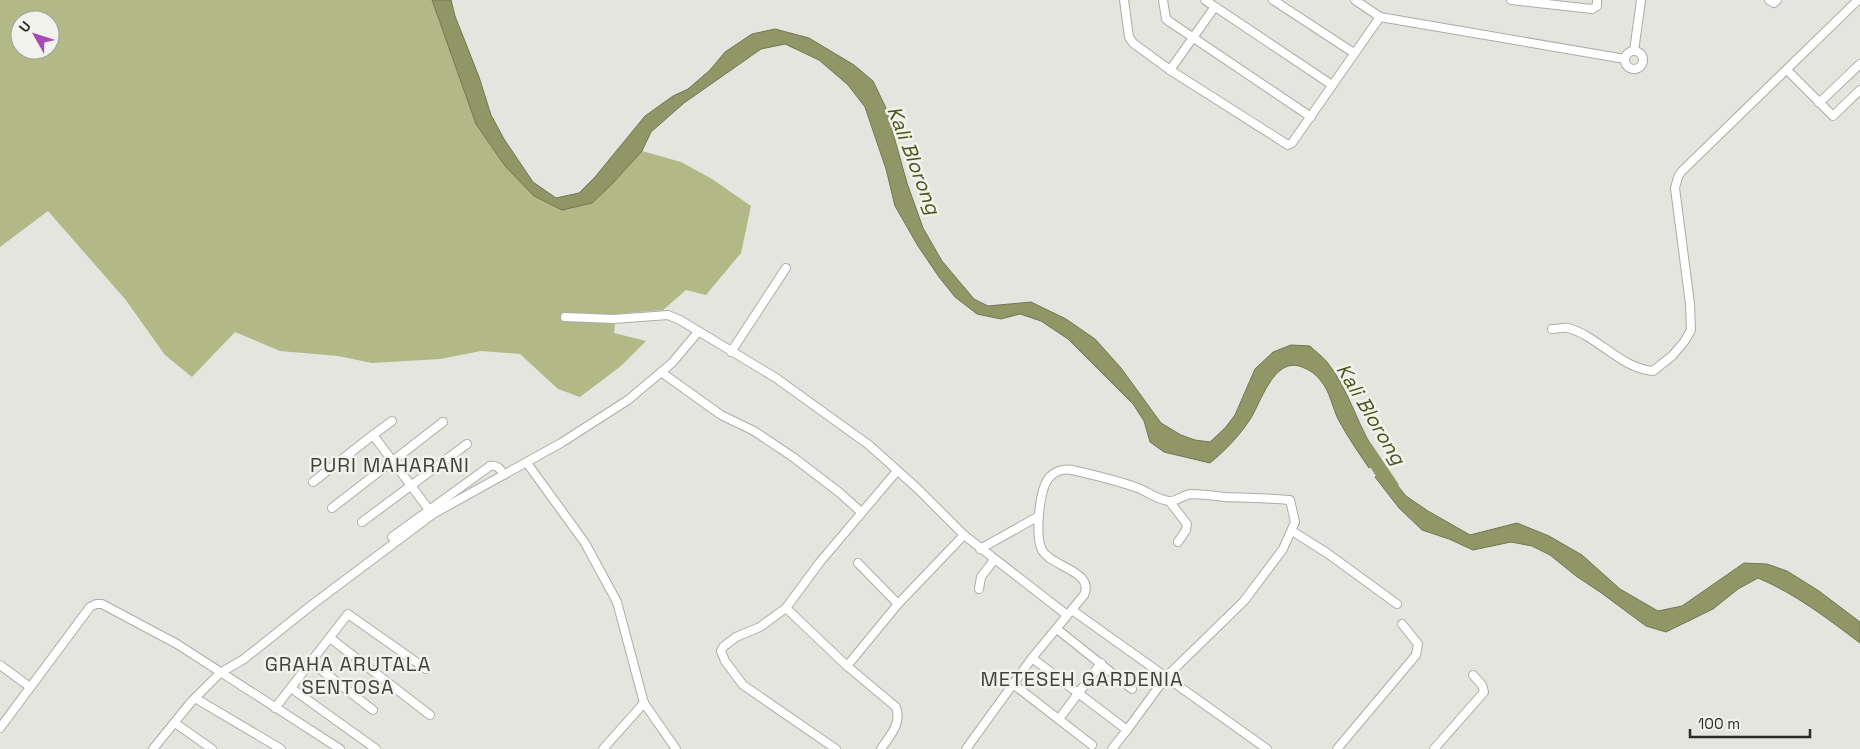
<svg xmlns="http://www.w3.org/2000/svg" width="1860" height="749" font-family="'Space Grotesk',sans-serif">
	<rect width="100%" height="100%" fill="#e4e5de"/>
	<path fill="#b2b886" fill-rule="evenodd" d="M0,0H432L476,124L505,166L562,210L612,184L642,151L681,162L712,179L751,206L741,253L706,295L686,290L663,310L616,314L614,333L646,341L621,366L580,397L558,389L520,354L481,351L440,359L372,363L338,356L280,351L235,332L192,377L165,355L125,299L48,211L0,247ZM20,20H50V50H20Z"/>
	<g fill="#919666" stroke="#727654">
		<path d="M432,0H451L455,16L479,77L491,115L504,139L533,182L556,198L579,193L595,177L645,116L673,96L688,89L710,70L725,52L752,34L775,29L809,38L854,65L873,81L886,108L907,183L923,228L942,261L974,299L988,306L1031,302L1066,319L1095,339L1121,368L1161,423L1181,435L1195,440L1210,442L1225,428L1235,415L1255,369L1273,352L1291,345L1310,346C1315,351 1322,356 1327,362C1350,390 1358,430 1380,459L1369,468C1358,452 1347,436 1338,419C1332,406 1330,392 1321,381C1315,373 1308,369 1299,366C1274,359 1261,401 1251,418C1240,435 1226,450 1210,463L1164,452L1150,442L1144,421L1133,404L1068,339L1041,321L1020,314L1001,319L977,314L955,297L939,277L918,246L895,206L886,169L865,107L848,85L819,60L785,44L761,49L684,103L651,132L642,151L612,184L592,203L562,210L534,196L505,166L476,124Z"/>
		<path d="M1385,470L1406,496L1428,511L1470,535L1517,523L1549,536L1582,555L1620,589L1658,611L1682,606L1744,563L1767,564L1787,571L1819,591L1860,622V643C1828,619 1796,594 1758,578L1738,589L1713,609L1666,632L1646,626L1600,592L1576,576L1550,555L1532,546L1511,542L1473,550L1449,539L1422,530L1399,508L1375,477Z"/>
	</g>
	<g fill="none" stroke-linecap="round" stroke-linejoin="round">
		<path stroke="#919666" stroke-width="14" d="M1365,447L1392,487"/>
		<g stroke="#acada6" stroke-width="10">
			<g id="street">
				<path d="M1124,0L1129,37L1133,43L1170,70L1288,145L1292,143L1380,17"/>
				<path d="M1163,0L1166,19L1170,22L1311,117"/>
				<path d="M1205,0L1332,85"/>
				<path d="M1273,0L1354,53"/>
				<path d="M1355,0L1380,17L1625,59"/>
				<path d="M1511,0L1592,9L1597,6V0"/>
				<path d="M1769,0L1774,3L1777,0"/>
				<circle cx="1634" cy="60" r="9"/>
				<path d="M1634,51L1641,0"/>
				<path d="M1170,70L1214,8"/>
				<path d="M1787,70L1833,116L1860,90"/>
				<path d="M1819,103L1860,64"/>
				<path d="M565,317L614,319L668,315L680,320L776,378L869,445L918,489L964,535L1067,615"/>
				<path d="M1552,329C1557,329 1564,327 1568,328C1598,336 1620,368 1653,371L1672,356L1684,342L1691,330L1690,304L1675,188L1678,177L1681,172L1858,0"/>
				<path d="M731,352L786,268"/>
				<path d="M661,372L721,415L754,431L793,457L840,493L861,512"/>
				<path d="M392,421L373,435L430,511"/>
				<path d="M527,463L585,543L617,602L644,703L676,749"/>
				<path d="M313,482L373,435"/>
				<path d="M1170,502L1187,524L1186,530L1178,542"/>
				<path d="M332,508L443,422"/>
				<path d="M362,522L467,444"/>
				<path d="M1292,531L1327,553L1397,604"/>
				<path d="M392,537L490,466C498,465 500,469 504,475"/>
				<path d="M980,549L1039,516"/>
				<path d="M858,563L898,604"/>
				<path d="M979,589L981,577L994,560"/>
				<path d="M786,608L847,666L896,707C902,724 890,735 881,749"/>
				<path d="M1072,610L1267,749"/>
				<path d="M1057,629L1132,689"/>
				<path d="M330,638L430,715"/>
				<path d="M311,662L373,710"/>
				<path d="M0,665L30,687"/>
				<path d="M847,666L898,604L964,535"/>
				<path d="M1013,684L1092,745"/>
				<path d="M291,688L376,749"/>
				<path d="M195,698L281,749"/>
				<path d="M275,708L348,614L426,669"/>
				<path d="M1059,719L1101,663"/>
				<path d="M175,723L212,749"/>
				<path d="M0,728L90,607L96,604H102L177,644L340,749"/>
				<path d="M153,749L191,702L220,673L244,659L313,604L433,514L561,443L628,400L672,363L698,332"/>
				<path d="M603,749L644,703"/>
				<path d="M836,749L743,685L725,661L721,651L723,647L736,637L760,627L786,608L820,562L897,471"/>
				<path d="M966,749L1032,658L1084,595C1095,571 1051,567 1042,550C1035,536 1039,492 1048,479C1053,472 1063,468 1072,470C1094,475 1116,480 1138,488C1148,492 1158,500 1169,501C1176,502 1183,495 1191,494C1202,494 1214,496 1225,497C1246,498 1268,498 1290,500L1295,522L1283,549L1244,601L1166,677L1127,730L1032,658"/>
				<path d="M1112,749L1127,730"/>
				<path d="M1337,749L1416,655L1418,644L1402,624"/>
				<path d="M1434,749L1484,692L1482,685L1473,675"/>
			</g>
		</g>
		<use href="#street" stroke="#fff" stroke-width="8"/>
	</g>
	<g text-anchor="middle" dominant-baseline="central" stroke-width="5" stroke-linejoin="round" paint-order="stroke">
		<g font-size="20" font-style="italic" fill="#4f531a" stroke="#f1f2ec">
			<text transform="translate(914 160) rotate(69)">Kali Blorong</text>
			<text transform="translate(1371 414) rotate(59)">Kali Blorong</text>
		</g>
		<g font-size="20" letter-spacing="1" fill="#42423d" stroke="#f1f2ec">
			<text x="390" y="465">PURI MAHARANI</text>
			<text x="348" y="664">GRAHA ARUTALA<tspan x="348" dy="23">SENTOSA</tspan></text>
			<text x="1082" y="679">METESEH GARDENIA</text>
		</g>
	</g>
	<g transform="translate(35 35) rotate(309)"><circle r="24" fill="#f1f2ec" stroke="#a2a29e"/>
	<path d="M0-4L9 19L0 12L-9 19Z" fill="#a84ab4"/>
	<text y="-8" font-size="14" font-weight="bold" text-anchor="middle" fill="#2b2b29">U</text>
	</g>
	<path d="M1690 729v8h120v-8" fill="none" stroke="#2b2b29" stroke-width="2.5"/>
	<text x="1698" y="729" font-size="15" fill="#2b2b29" stroke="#f1f2ec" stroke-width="4" paint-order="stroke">100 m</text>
</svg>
